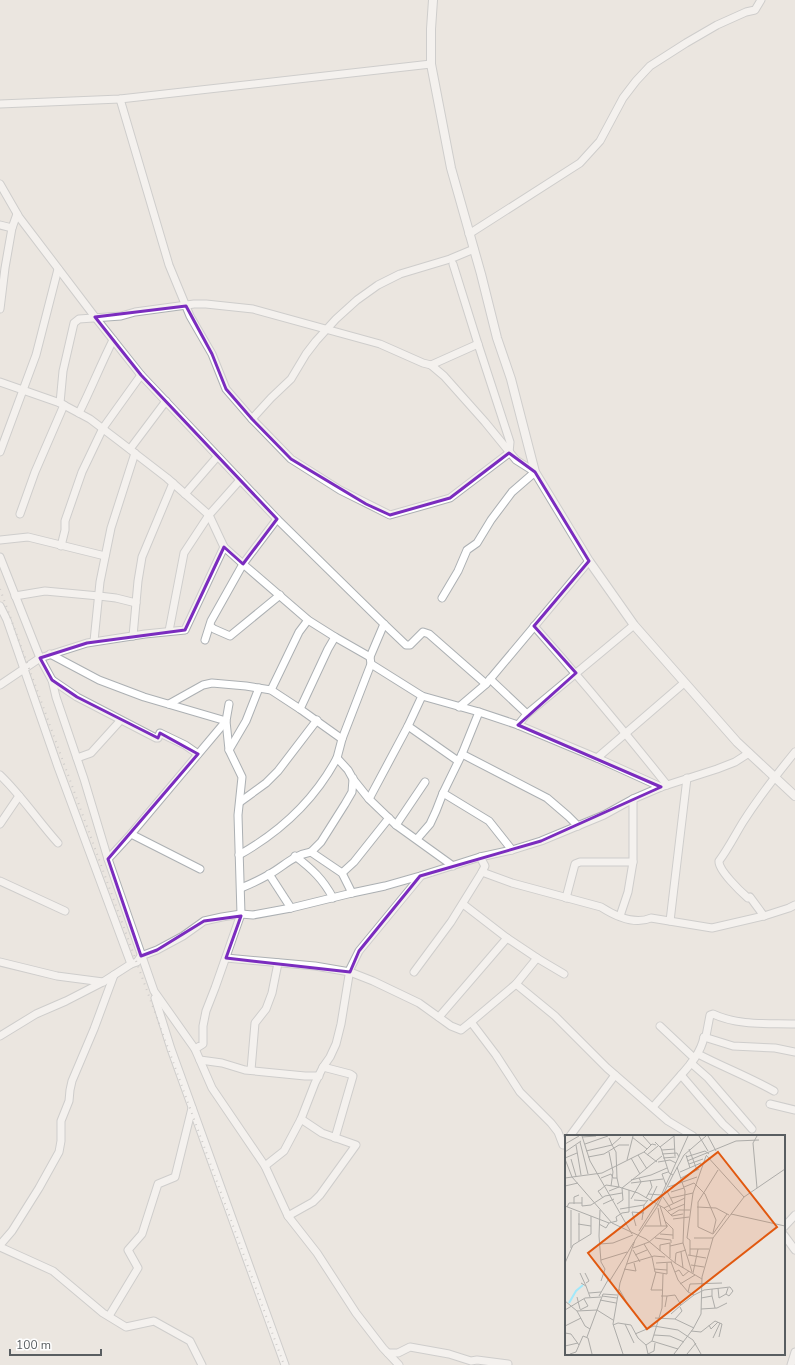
<svg xmlns="http://www.w3.org/2000/svg" width="795" height="1365" font-family="'Nunito Sans',sans-serif">
	<rect width="100%" height="100%" fill="#ebe6e0"/>
	<g fill="none" stroke-linecap="round" stroke-linejoin="round">
		<g stroke="#acb0b3" stroke-width="9">
			<g id="minor">
				<path d="M120,99L169,265L190,316L212,354L226,389L252,419L291,459L340,490L390,515L450,498L509,453L510,442L478,344L453,264"/>
				<path d="M0,104L120,99L431,64"/>
				<path d="M0,184L19,217L95,317L141,375L277,519L384,624L406,645H410L423,632L429,634L486,684L589,561"/>
				<path d="M0,225L12,228"/>
				<path d="M469,234L580,163L600,141L623,98L636,81L650,66L686,43L717,25L746,12L755,10L761,0"/>
				<path d="M0,309L5,268L12,228L17,214"/>
				<path d="M431,365L478,344"/>
				<path d="M0,382L60,403L90,419L119,441L167,478L209,515L224,547L243,564L308,620L335,637L370,657L371,664L422,696L479,712L518,725L597,758L661,787"/>
				<path d="M60,403L63,371L74,323L79,319L121,316L135,312L194,304H206L253,309L380,344L423,363L431,365L444,376L485,422L516,460L535,472L512,492L491,520L477,543L467,550L458,571L442,598"/>
				<path d="M79,413C91,389 101,364 113,340"/>
				<path d="M252,419L271,398L291,379L306,354L316,341L336,319L357,300L378,285L400,274L450,259L474,249"/>
				<path d="M130,449L166,401"/>
				<path d="M0,452L36,355L58,269"/>
				<path d="M185,494L217,457"/>
				<path d="M20,514L35,472L64,405"/>
				<path d="M0,540L28,537L105,556"/>
				<path d="M61,546L65,530V521L82,472L103,428L141,375"/>
				<path d="M0,557L40,658L52,680L56,697L84,779L108,859L154,991L195,1049L212,1088L265,1166L288,1216L317,1253L356,1313L383,1348L399,1365"/>
				<path d="M15,596L45,591L99,596L116,598L136,603"/>
				<path d="M0,606L7,620L58,767L131,964"/>
				<path d="M210,626L214,629L230,636L280,595"/>
				<path d="M534,626C580,678 624,731 667,785"/>
				<path d="M169,631L184,553L209,515L240,480"/>
				<path d="M133,636L138,581L142,557L173,483"/>
				<path d="M205,640L211,621L243,564L277,519"/>
				<path d="M94,641L100,582L111,528L135,453"/>
				<path d="M50,654L99,680L144,697L226,721L229,750L242,777L238,815L241,914L215,988L206,1011L203,1026V1044L195,1049"/>
				<path d="M370,657L384,624"/>
				<path d="M490,679L527,714"/>
				<path d="M52,680L77,697L156,738H158L160,733L185,745L198,754"/>
				<path d="M0,685L40,658L87,643L145,634L185,630L224,547"/>
				<path d="M271,690L299,632L308,620"/>
				<path d="M169,704L203,685L212,683L246,686L271,690L300,709L342,739"/>
				<path d="M459,707L486,684"/>
				<path d="M300,709L328,649L335,637"/>
				<path d="M479,712L462,754L443,793L489,821L512,850"/>
				<path d="M518,725L527,714L634,625"/>
				<path d="M408,726L458,761"/>
				<path d="M229,750L246,721L259,688"/>
				<path d="M462,754L547,798L568,816L578,826"/>
				<path d="M77,758L91,753L120,721"/>
				<path d="M337,758L342,739L371,664"/>
				<path d="M597,758L684,683"/>
				<path d="M0,775C22,796 38,821 58,843"/>
				<path d="M369,799L408,726L422,696"/>
				<path d="M240,802L266,783L278,771L317,720"/>
				<path d="M0,824L19,796"/>
				<path d="M396,825L425,782"/>
				<path d="M131,834L200,869"/>
				<path d="M417,839L430,824L436,811L443,793"/>
				<path d="M239,855C280,832 315,799 337,758L348,770L353,779V778"/>
				<path d="M295,856C312,869 323,879 333,898"/>
				<path d="M108,859L131,834L226,721L229,704"/>
				<path d="M482,872L512,883L601,907C615,916 635,925 651,918L712,928L764,916L750,897L748,898C741,892 718,870 719,861C728,849 735,835 743,822C759,797 777,774 795,752"/>
				<path d="M342,873L354,862L389,818"/>
				<path d="M269,874L291,908"/>
				<path d="M0,881L65,911"/>
				<path d="M241,888C251,884 261,879 270,874C285,865 294,855 311,852"/>
				<path d="M352,893L342,873L311,852L321,842L345,804L352,792L353,779L369,799L396,825L453,866"/>
				<path d="M566,898L575,864L580,862H633V799"/>
				<path d="M620,916L628,892L633,862"/>
				<path d="M764,916L789,908L795,905"/>
				<path d="M670,921L687,778"/>
				<path d="M226,958L315,966L350,972L373,981L419,1003L451,1026L461,1030L471,1022L516,984L537,958L507,938L463,904"/>
				<path d="M537,958L564,974"/>
				<path d="M0,962L57,976L103,982"/>
				<path d="M414,972L451,922L482,872L485,866L480,857"/>
				<path d="M516,984L555,1016L607,1068L668,1121L693,1136"/>
				<path d="M155,998L171,1049L285,1365"/>
				<path d="M439,1017L507,938"/>
				<path d="M471,1022L496,1055L520,1092L551,1123L558,1132L563,1145"/>
				<path d="M660,1026L694,1058"/>
				<path d="M0,1036L36,1014L66,1001L103,982L131,964L137,962L141,956L157,950L183,936L204,921L222,917L241,914L253,915L291,908L352,893L385,886L420,876L480,857L512,850L541,841L604,815L633,799L661,787L717,769L735,762L749,753"/>
				<path d="M704,1037L733,1046L775,1048L795,1052"/>
				<path d="M698,1054C723,1067 749,1077 774,1091"/>
				<path d="M200,1060L222,1063L245,1070L305,1076H319"/>
				<path d="M691,1063L708,1078L752,1129"/>
				<path d="M323,1067L350,1074L353,1076L335,1138"/>
				<path d="M251,1070L255,1023L266,1009L272,993L278,963"/>
				<path d="M681,1075C691,1064 701,1052 704,1037L706,1036L710,1015L713,1014C739,1026 768,1023 795,1024"/>
				<path d="M770,1104L795,1110"/>
				<path d="M653,1107L681,1075L723,1124L736,1136"/>
				<path d="M570,1136L615,1075"/>
				<path d="M265,1166L284,1151L301,1119L315,1083L323,1067L330,1057L336,1044L341,1024L350,969L359,951L420,877"/>
				<path d="M288,1216L313,1202L320,1195L356,1145L322,1133L301,1119"/>
				<path d="M784,1227L795,1215"/>
				<path d="M784,1235L795,1250"/>
				<path d="M0,1245L12,1231L39,1188L59,1152L61,1141V1121L69,1101L70,1090L72,1081L94,1029L114,975"/>
				<path d="M0,1247L53,1271L103,1313L126,1327L154,1321L190,1341L202,1365"/>
				<path d="M109,1316L138,1268L128,1250L142,1234L158,1184L175,1177L192,1108"/>
				<path d="M388,1353H398L410,1347L449,1354L471,1361L477,1360L508,1364"/>
				<path d="M791,1365L795,1352"/>
			</g>
		</g>
		<g stroke="#acb0b3" stroke-width="10">
			<path id="tertiary" d="M433,0L431,29V64L451,168L481,274L497,338L511,379L535,472L589,561L634,625L737,742L795,796"/>
		</g>
		<use href="#minor" stroke="#fff" stroke-width="7"/>
		<use href="#tertiary" stroke="#fff" stroke-width="8"/>
		<path stroke="#afb0b1" stroke-width="2" stroke-dasharray="1 5" stroke-linecap="butt" d="M0,589L284,1365"/>
	</g>
	<path d="M0 0H795V1365H0ZM186,306L212,354L226,389L252,419L291,459L366,504L390,515L450,498L509,453L535,472L589,561L534,626L576,673L518,725L661,787L541,841L420,876L359,951L350,972L226,958L241,916L204,921L157,950L141,956L108,859L198,754L160,733L158,738L77,697L52,680L40,658L87,643L185,630L224,547L243,564L277,519L141,375L95,317Z" fill="#ebe6e0" fill-opacity=".55" fill-rule="evenodd"/>
	<path fill="none" stroke="#7b2cbf" stroke-width="3" stroke-linejoin="round" d="M186,306L212,354L226,389L252,419L291,459L366,504L390,515L450,498L509,453L535,472L589,561L534,626L576,673L518,725L661,787L541,841L420,876L359,951L350,972L226,958L241,916L204,921L157,950L141,956L108,859L198,754L160,733L158,738L77,697L52,680L40,658L87,643L185,630L224,547L243,564L277,519L141,375L95,317Z"/>
	<g transform="translate(565 1135)">
		<rect width="220" height="220" fill="#ebe6e0"/>
		<path fill="none" stroke="#a2e8fa" stroke-width="2" d="M4,168L11,156L18,150"/>
		<path fill="none" stroke="#adaca9" stroke-width="1" d="M17,1L25,26L67,99M78,1L86,10M109,1L110,21M134,1L143,16M143,1L151,16M192,1L188,8L192,53M17,2L31,1M67,2L82,14M44,3L47,10L56,2M15,7L23,39M90,7L96,13L104,38L108,40L119,20L141,1M0,9L14,1M20,9L43,1M11,10L16,40M95,12L109,1M124,14L132,35M97,15L110,14M21,16L47,10L51,17L52,43H48L46,39L36,43M0,17L16,6M44,17L48,37L46,51M79,17L92,27M97,19L112,18L114,22M73,20L82,34M82,20L93,11M121,20L125,33M141,20L179,62M23,22L39,19L54,10H64M121,22L140,16L144,19M0,23L12,18M66,23L75,39M98,23L111,22M0,24L7,42L47,88L81,104L110,128L137,144M6,24L11,41M62,25L68,1M122,26L171,6L194,5M93,27L105,25L111,28M124,29L138,24M112,32L120,56L118,108L127,137M153,35L133,67V92L148,99L162,79M115,37L136,28M0,43L37,38L79,17L87,9L91,10M116,43L134,34M66,45L86,40L102,33M66,48L98,44M101,50L97,39L103,37M0,51L13,48M103,52L132,42M119,52L129,48L140,59L151,85L148,98M44,56L54,52L52,43M102,56L108,68M106,57L119,53M83,59L96,60M98,62L106,74M38,63L33,56L35,55L41,50L54,52L73,58L99,73L107,81L118,79M81,63L87,52L85,45M106,63L128,58M66,64L76,47L74,43M69,65L82,66M85,66L92,51M17,68V71L26,70L40,61L57,58M9,69V62L14,60M38,69L49,64M52,69L58,65L57,53L97,21M0,71L44,88L52,86L51,82L57,78M2,72L4,68H17V62M132,72L151,73L164,80M93,73L96,91M99,73L120,63M55,74L79,70L83,65M6,75V113M35,75L34,101L36,127L40,134L36,146M103,76L120,69M67,77L71,91M67,77L79,78M14,78V106M57,78L64,77V55M166,79L220,91M106,80L114,75H125M108,84L124,82M77,85L79,70M99,85L108,94V104M13,89L26,91M34,89L41,93L44,88M80,91H103M74,96L95,63L123,1M95,99L108,100M90,103L106,105V108M129,103H148M35,109L48,108L68,100M79,109L87,122L90,137L102,139V128M105,111L118,108M68,113L84,107L102,92L95,71M125,114H144M68,115L75,127M95,116V110L105,108V123M116,117L118,133M70,120L82,115M123,120L141,123M125,120V105L122,103L128,58L141,21M36,125L62,117M106,127L113,145L123,157L125,149L157,148M0,128L8,110L26,99V81M91,128L107,127M110,128L111,118L121,115M62,129L89,121L100,122M126,130L139,132M59,134L71,136L69,128M89,134L102,135M91,137L86,155H97M110,137L114,135L118,141L124,136M15,138L21,151M20,138L24,146L21,148M128,138L133,114M0,145V160M44,147L69,107M16,148L21,151L25,162M115,149L130,140M153,153L154,163L161,159M54,154L61,166M123,157L129,160L139,155L165,152L168,156L164,161L161,159L163,153M24,158L36,157M34,161L43,145M37,161L52,163M96,161H102L100,172M102,161L110,160L116,170L106,179M147,161L150,173M12,162L15,174M136,163L147,161V154M35,165L51,168M0,166L12,176L20,191L25,194M116,170L129,160M136,174L152,173L162,168M0,175L20,163L36,162M15,175L23,171L19,164M12,176L32,175L48,185M90,183L110,184L129,193M110,184L117,176L115,172M60,189L69,208M48,190L53,188L66,190L73,203L81,210M144,190L146,194L153,187M0,191L16,183M126,196L136,197L150,186L157,189L154,202M0,198L6,199L14,210M70,199L89,191L113,195L128,205L136,219M89,200L105,201L119,207M22,202L38,159L52,160M148,203L155,188M87,206L113,214M0,211L13,208M5,219L11,217L18,201L23,203L27,219M58,219L48,189L55,148L70,105L92,72L108,40M83,219L81,210L87,206L97,173L98,139M83,219L89,216L90,208M109,219L128,194L136,179L137,142L148,103L179,62L220,34M122,219L131,208"/>
		<path fill="#e15910" fill-opacity="0.15" stroke="#e15910" stroke-width="2" d="M153,17L212,92L82,194L23,118Z"/>
		<rect width="220" height="220" fill="none" stroke="#595e61" stroke-width="2"/>
	</g>
	<path d="M10 1349v6h91v-6" fill="none" stroke="#595e61" stroke-width="2"/>
	<text x="16" y="1349" font-size="12" fill="#595e61" stroke="#ffffff" stroke-width="3" paint-order="stroke">100 m</text>
</svg>
